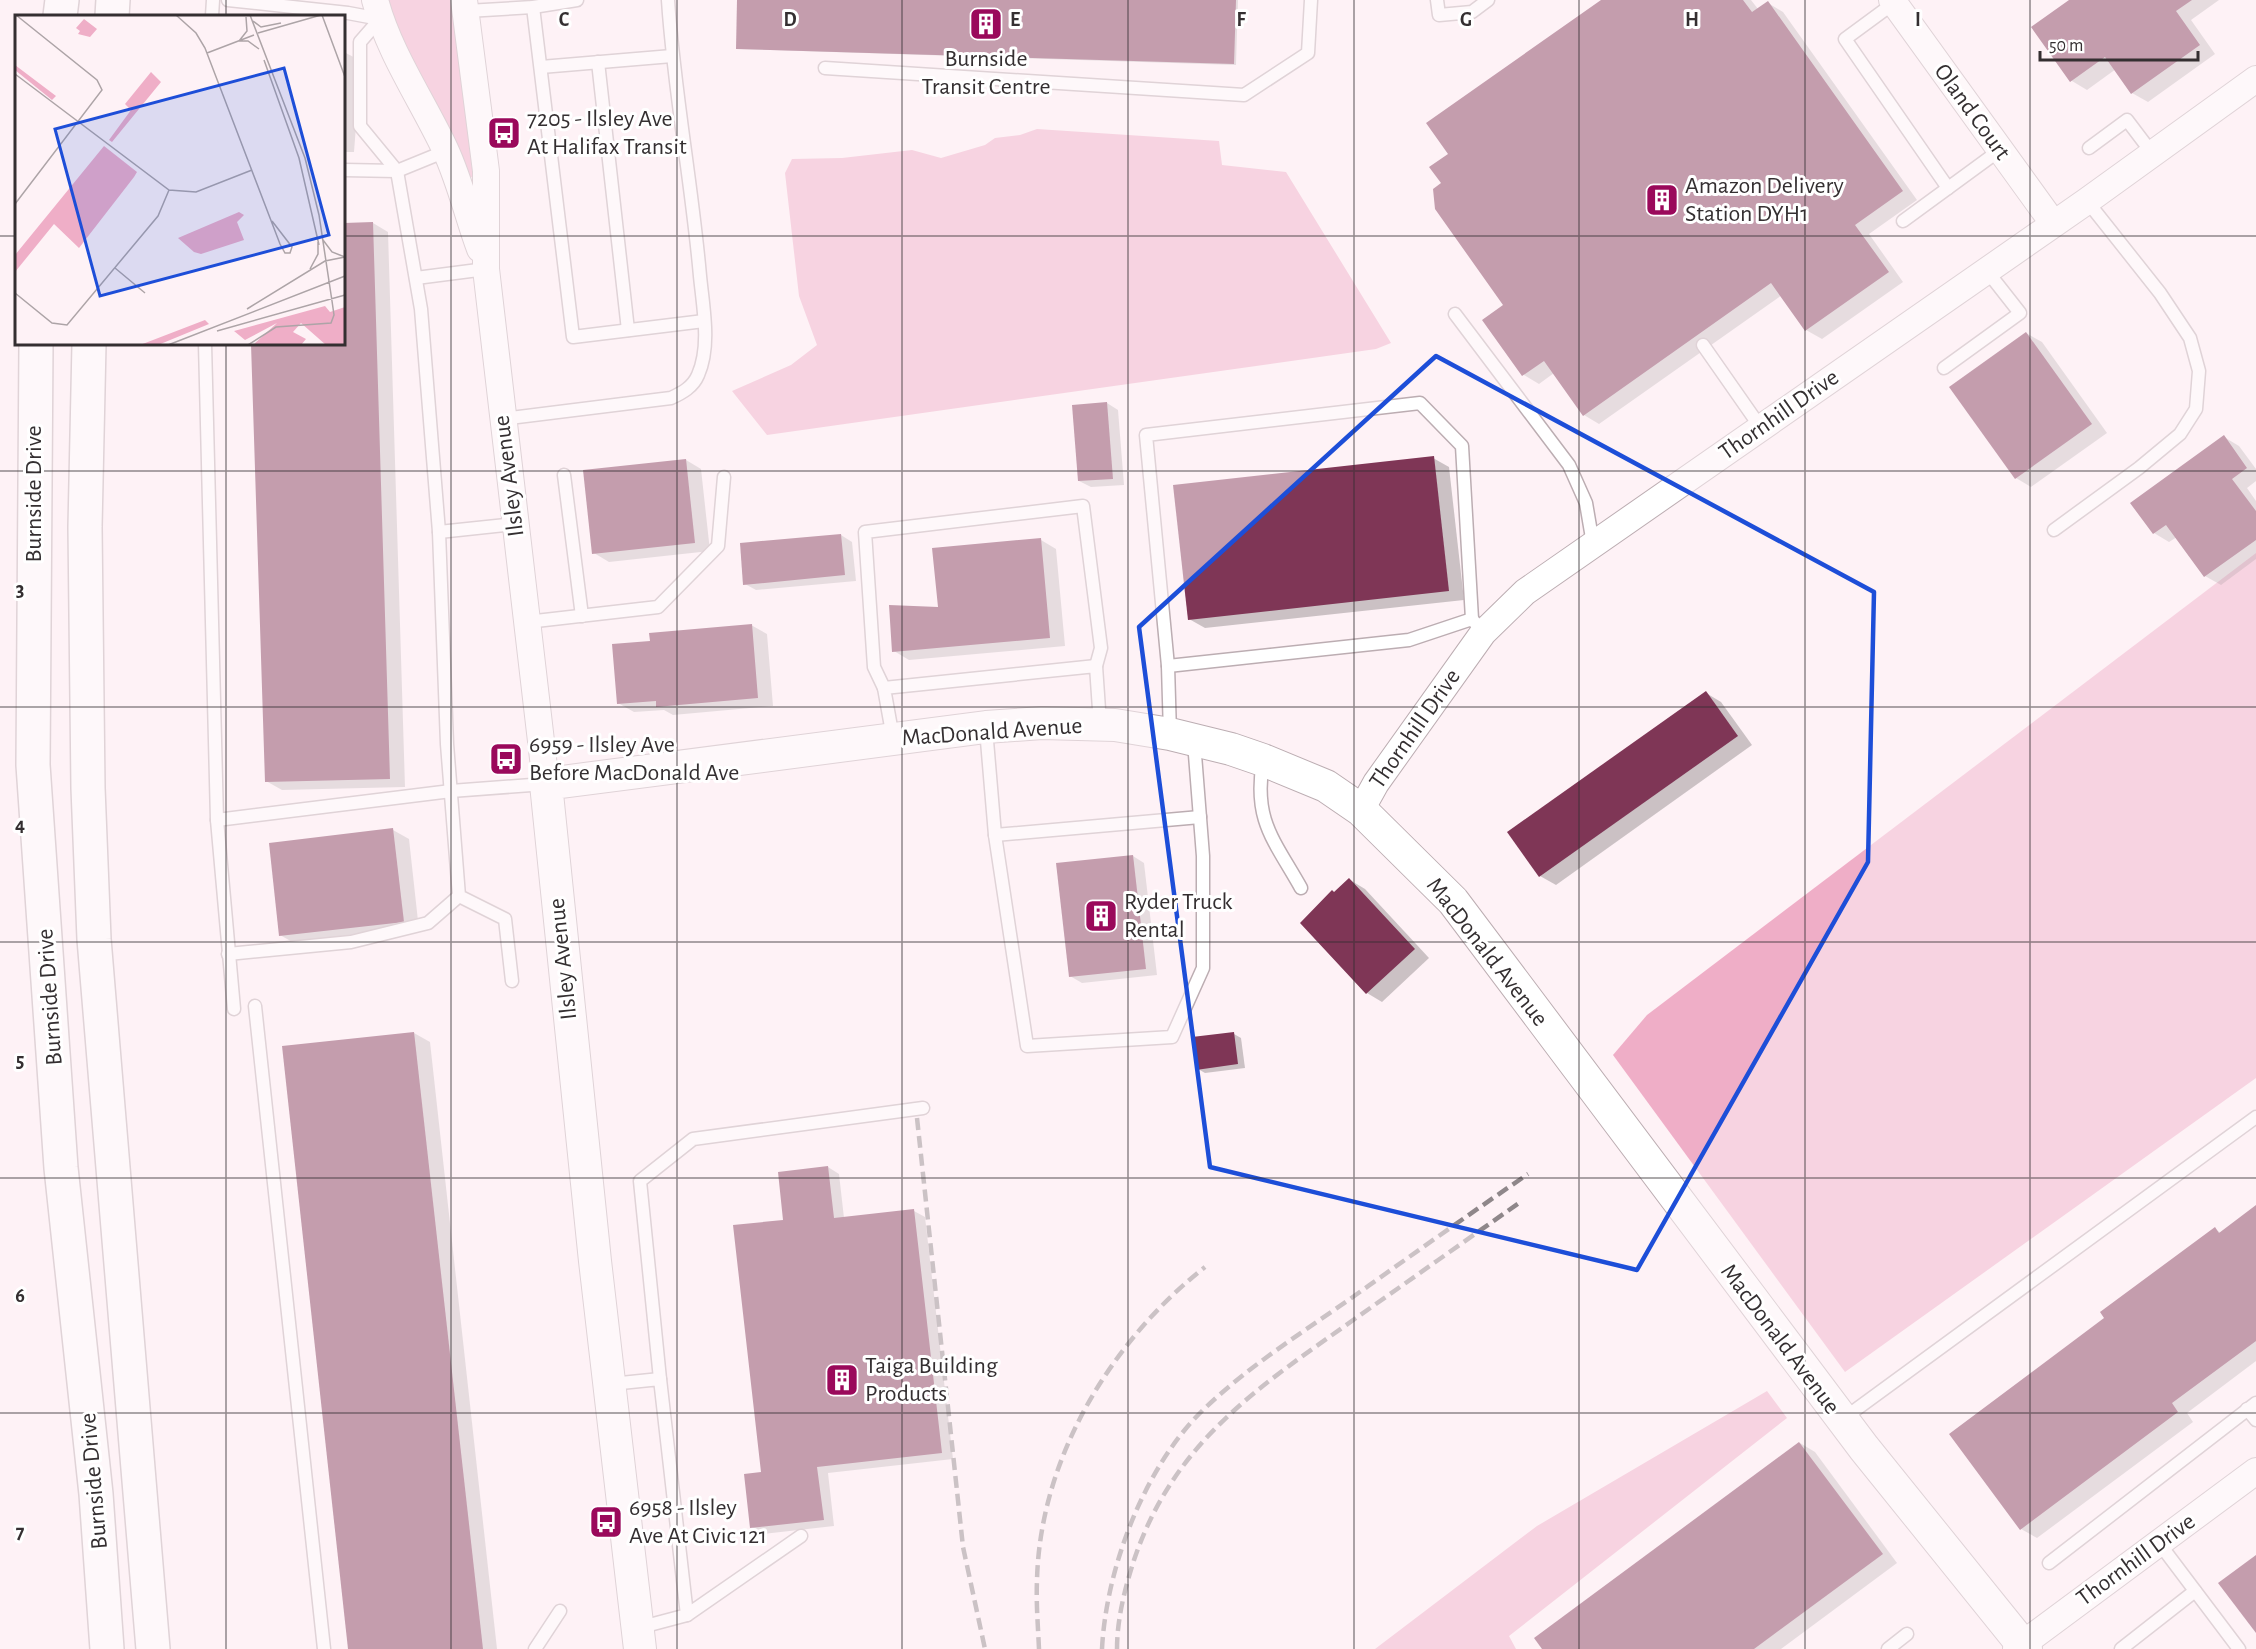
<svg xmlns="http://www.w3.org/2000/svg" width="2256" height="1649" font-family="'Alegreya Sans',sans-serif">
	<rect width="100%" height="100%" fill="#fef2f6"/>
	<g fill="#efaec7">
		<path d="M387,0H453L473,177L466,178L409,61Z"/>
		<path d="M1037,129L1219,141L1222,165L1286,172L1391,343L1376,349L767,435L732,391L791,365L817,345L799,296L785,173L792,159L842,158L912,150L941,158L985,145L995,138L1020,135Z"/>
		<path d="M2256,553V1078L1845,1372L1613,1055L1647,1015Z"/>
		<path d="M1767,1391L1787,1418L1509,1636L1516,1649H1375L1537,1526Z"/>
	</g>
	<g fill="#0003">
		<path d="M739,0H1238L1236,65L741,49L737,48Z"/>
		<path d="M1604,0H1751L1758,9L1768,3L1783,12L1917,200L1869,234L1903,282L1822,339L1806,330L1782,295L1599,424L1584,415L1554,373L1539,384L1524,375L1505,305L1443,184L1450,154Z"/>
		<path d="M2071,0H2219L2191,20L2215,54L2148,102L2132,93L2116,69L2087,90L2072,81Z"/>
		<path d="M344,52L361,61L354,152H344Z"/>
		<path d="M373,223L388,232L405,787L282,790L266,781L253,344H344V224Z"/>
		<path d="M2026,333L2042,342L2107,433L2031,487L2016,478Z"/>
		<path d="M1107,403L1118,410L1124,485L1091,487L1079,481Z"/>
		<path d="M2224,437L2239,446L2256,469V481L2247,488L2256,501V559L2221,585L2205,576L2177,537L2169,542L2154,533L2132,503Z"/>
		<path d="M1433,458L1449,467L1464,600L1205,628L1189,619Z"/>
		<path d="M686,460L701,469L710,551L609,562L594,553Z"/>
		<path d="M841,535L852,542L856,581L756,590L745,584Z"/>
		<path d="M1041,540L1056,549L1065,646L909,660L894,651L939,608Z"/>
		<path d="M751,625L767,634L773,706L673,715L664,710L634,712L618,703L652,642Z"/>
		<path d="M1706,693L1721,702L1752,745L1556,885L1540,876Z"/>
		<path d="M393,830L409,839L419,930L296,944L280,935Z"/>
		<path d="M1133,856L1144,863L1157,975L1082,983L1070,976Z"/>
		<path d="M1350,880L1365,889L1429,958L1382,1002L1367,993L1335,893Z"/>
		<path d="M414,1033L430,1042L497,1649H350Z"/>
		<path d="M1234,1034L1241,1038L1245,1068L1205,1073L1198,1069Z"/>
		<path d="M828,1167L839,1174L844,1218L914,1211L925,1217L953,1459L828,1473L834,1526L763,1534L752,1527Z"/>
		<path d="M2256,1207V1361L2187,1413L2193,1422L2037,1538L2021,1529L2107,1318L2215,1229L2221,1233Z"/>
		<path d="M1800,1443L1815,1452L1897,1563L1781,1649H1544Z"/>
	</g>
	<g fill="#7f3656">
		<path d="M737,0H1236L1234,64L736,49Z"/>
		<path d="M1601,0H1743L1752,12L1768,1L1903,191L1855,225L1889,272L1805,331L1771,283L1583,416L1544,361L1522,376L1482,320L1503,305L1435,209L1433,189L1441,183L1429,167L1448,154L1426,123Z"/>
		<path d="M2069,0H2192L2176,11L2200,45L2131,94L2105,57L2070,82L2031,27Z"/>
		<path d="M373,222L390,779L265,782L251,344H344V223Z"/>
		<path d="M2026,332L2092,424L2015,479L1949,387Z"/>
		<path d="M1107,402L1113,479L1078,481L1072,405Z"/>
		<path d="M2224,435L2247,468L2232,479L2256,511V540L2204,577L2166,525L2153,534L2130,503Z"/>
		<path d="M1434,456L1449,591L1188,620L1173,485Z"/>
		<path d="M686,459L695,543L592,554L583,470Z"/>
		<path d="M841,534L845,575L743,585L740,543Z"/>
		<path d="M1041,538L1050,638L892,652L889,605L938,607L932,548Z"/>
		<path d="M752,624L758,698L656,707V701L617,704L612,644L650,641L649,633Z"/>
		<path d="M1706,691L1738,736L1539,877L1507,832Z"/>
		<path d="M393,828L404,922L279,936L269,843Z"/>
		<path d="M1133,855L1146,969L1069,977L1056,863Z"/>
		<path d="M1349,878L1415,949L1366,994L1300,923L1332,890L1334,892Z"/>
		<path d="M414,1032L483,1649H348L282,1046Z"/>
		<path d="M1234,1032L1238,1064L1196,1070L1192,1037Z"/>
		<path d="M828,1166L834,1218L914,1209L942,1453L817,1467L824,1520L750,1528L744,1474L761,1472L733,1225L783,1220L778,1172Z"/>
		<path d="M2256,1205V1341L2172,1403L2178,1412L2020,1530L1949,1434L2104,1318L2100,1312L2215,1227L2219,1233Z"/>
		<path d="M1799,1442L1883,1554L1754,1649H1542L1534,1638Z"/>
		<path d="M2256,1555V1633L2218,1583Z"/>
	</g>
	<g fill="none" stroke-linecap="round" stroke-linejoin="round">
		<g stroke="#bcadb2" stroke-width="15">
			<g id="service">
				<path d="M228,0L348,13L380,19"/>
				<path d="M1437,0L1439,15L1472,12L1488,0"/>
				<path d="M1894,3L1845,39L1948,188"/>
				<path d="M533,7L573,337L704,321"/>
				<path d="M467,11L533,7L577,0"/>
				<path d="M212,16L213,0"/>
				<path d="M380,19L360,42V126L397,171L421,309L439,532L447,744L459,896L505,919L512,981"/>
				<path d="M598,62L628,330"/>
				<path d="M541,67L672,56"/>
				<path d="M825,68L1244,95L1308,53L1311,0"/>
				<path d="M2089,148L2127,120L2152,153"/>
				<path d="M344,170L397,171L446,151"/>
				<path d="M1903,221L2000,150"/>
				<path d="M416,278L486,269"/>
				<path d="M1455,314L1569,465L1586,503L1593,544"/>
				<path d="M205,344L217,820L234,1009"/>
				<path d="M1703,345L1761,428"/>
				<path d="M1944,368L2020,313L1987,271"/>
				<path d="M502,419L671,398C682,393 693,387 698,375C711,346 703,307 700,276C692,184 674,92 668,0"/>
				<path d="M564,475L582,616"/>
				<path d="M2054,530L2139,468L2180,434L2196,409L2199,371L2190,338L2160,293L2087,201"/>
				<path d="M439,532L515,524"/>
				<path d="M527,622L658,607L718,546L724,477"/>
				<path d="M1168,666L1146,435L1420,403L1462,446L1472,619"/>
				<path d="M884,688L874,667L865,532L1083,506L1101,648L1096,666"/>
				<path d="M986,729L995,835L1027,1046L1172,1037L1203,968V856L1194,742"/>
				<path d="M1170,734L1168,666L1409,640L1472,619L1477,625"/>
				<path d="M893,738L884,688L1096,666L1100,724"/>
				<path d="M1263,762C1253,820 1274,840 1301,888"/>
				<path d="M217,820L451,791L545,784"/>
				<path d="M995,835L1200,817"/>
				<path d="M228,954L351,942L428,923L459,896"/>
				<path d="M255,1006L324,1649"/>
				<path d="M660,1379L640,1181L693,1139L923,1108"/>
				<path d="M611,1384L660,1379L687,1615L638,1628"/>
				<path d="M2247,1409L2256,1420"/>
				<path d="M1843,1419L2256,1117"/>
				<path d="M2159,1543L2239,1649"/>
				<path d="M2049,1563L2256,1403"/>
				<path d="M687,1615L801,1536"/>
				<path d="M535,1649L560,1611"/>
				<path d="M1888,1649L1907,1634"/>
				<path d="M2121,1649L2195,1591"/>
			</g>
		</g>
		<g stroke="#bcadb2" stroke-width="28">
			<g id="minor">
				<path d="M375,0C389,53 422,100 445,149C460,181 468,217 480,249"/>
				<path d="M464,0L486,171V269L546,784"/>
				<path d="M1892,0L2053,223"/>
				<path d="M1361,810L1376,783L1483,633L1525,592L2087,201L2256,79"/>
				<path d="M2016,1649L2256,1471"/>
			</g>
		</g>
		<g stroke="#bcadb2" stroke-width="34">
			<path id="tertiary" d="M640,1649L595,1261L546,784L986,727L1042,723L1115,725L1170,734L1231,749L1263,760L1326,786L1361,810L1453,901L1864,1448L2026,1649"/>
		</g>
		<g stroke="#bcadb2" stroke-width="36">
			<g id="secondary">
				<path d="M60,16L62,0"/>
				<path d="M112,16L113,0"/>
				<path d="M36,344L33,765L61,1168L96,1494L107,1649"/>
				<path d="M89,344L85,527L88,788L94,939L153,1649"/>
			</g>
		</g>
		<use href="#service" stroke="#fff" stroke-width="12"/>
		<use href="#minor" stroke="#fff" stroke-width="26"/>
		<use href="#tertiary" stroke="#fff" stroke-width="32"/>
		<use href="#secondary" stroke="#fff" stroke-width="33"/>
		<g stroke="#8f878a" stroke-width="4.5" stroke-dasharray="12 6" stroke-linecap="butt">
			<path d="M917,1118L963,1547L985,1649"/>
			<path d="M1039,1649C1038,1626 1036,1603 1037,1580C1040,1458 1111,1341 1205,1267"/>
			<path d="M1102,1649C1106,1569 1144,1468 1202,1411C1246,1368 1300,1334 1350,1299C1409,1257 1468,1215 1528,1174"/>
			<path d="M1117,1649C1117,1619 1125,1588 1134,1560C1174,1441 1259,1387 1356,1318C1410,1280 1465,1241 1519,1203"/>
		</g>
	</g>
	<path d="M0 0H2256V1649H0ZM1436,356L1874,592L1868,862L1637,1270L1210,1167L1139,627Z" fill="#fef2f6" fill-opacity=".55" fill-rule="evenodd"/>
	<path fill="none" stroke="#1d4ed8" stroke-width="4.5" stroke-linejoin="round" d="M1436,356L1874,592L1868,862L1637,1270L1210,1167L1139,627Z"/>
	<path fill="none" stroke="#342f31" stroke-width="1.5" stroke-opacity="0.55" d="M226,0V16M451,0V1649M677,0V1649M902,0V1649M1128,0V1649M1354,0V1649M1579,0V1649M1805,0V1649M2030,0V1649M0,236H16M344,236H2256M226,344V1649M0,471H2256M0,707H2256M0,942H2256M0,1178H2256M0,1413H2256"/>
	<defs>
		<g id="building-square" transform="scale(1.725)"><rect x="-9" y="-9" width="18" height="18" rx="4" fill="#9a095b" stroke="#fff"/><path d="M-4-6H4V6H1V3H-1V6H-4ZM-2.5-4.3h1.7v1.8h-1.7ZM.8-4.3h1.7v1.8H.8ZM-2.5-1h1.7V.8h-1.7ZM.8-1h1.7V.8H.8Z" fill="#fff"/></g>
		<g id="bus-square" transform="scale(1.725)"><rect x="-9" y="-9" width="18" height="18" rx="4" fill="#9a095b" stroke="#fff"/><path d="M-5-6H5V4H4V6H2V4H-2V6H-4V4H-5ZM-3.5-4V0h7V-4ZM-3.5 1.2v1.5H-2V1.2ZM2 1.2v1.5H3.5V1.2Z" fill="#fff"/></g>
	</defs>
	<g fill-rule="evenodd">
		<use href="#building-square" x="986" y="24"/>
		<use href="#bus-square" x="504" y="133"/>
		<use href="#building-square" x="1662" y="200"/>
		<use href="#bus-square" x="506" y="759"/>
		<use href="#building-square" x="1101" y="916"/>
		<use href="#building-square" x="842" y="1380"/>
		<use href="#bus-square" x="606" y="1522"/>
	</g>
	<g text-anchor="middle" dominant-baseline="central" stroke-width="6" stroke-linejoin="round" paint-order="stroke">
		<g font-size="24" fill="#342f31" stroke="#fff" text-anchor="start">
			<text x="986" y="59" text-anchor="middle">Burnside<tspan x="986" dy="28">Transit Centre</tspan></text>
			<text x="527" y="119">7205 - Ilsley Ave<tspan x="527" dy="28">At Halifax Transit</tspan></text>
			<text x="1685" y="186">Amazon Delivery<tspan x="1685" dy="28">Station DYH1</tspan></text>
			<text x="529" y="745">6959 - Ilsley Ave<tspan x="529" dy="28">Before MacDonald Ave</tspan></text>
			<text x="1124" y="902">Ryder Truck<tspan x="1124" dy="28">Rental</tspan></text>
			<text x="865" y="1366">Taiga Building<tspan x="865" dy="28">Products</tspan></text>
			<text x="629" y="1508">6958 - Ilsley<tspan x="629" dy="28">Ave At Civic 121</tspan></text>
		</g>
		<g font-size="24" fill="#342f31" stroke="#fff">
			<text transform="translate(1972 112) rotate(54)">Oland Court</text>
			<text transform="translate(1779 415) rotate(-35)">Thornhill Drive</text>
			<text transform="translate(509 476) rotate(-97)">Ilsley Avenue</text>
			<text transform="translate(34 494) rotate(-90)">Burnside Drive</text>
			<text transform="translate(1415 729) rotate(-55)">Thornhill Drive</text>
			<text transform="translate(992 732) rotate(-4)">MacDonald Avenue</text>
			<text transform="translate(1487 952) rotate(52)">MacDonald Avenue</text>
			<text transform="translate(563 959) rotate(-96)">Ilsley Avenue</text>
			<text transform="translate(50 997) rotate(-94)">Burnside Drive</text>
			<text transform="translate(1780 1339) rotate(53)">MacDonald Avenue</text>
			<text transform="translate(94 1481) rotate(-95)">Burnside Drive</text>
			<text transform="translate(2136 1560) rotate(-36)">Thornhill Drive</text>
		</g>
	</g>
	<g transform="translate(15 15)">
		<rect width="330" height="330" fill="#fef2f6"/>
		<path d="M69,4L82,14L75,22L63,19L65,16L61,13ZM0,50L41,81L37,85L0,55ZM136,57L146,67L97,127L94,125L116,95L110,89ZM89,131L122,157L119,162L64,233L39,209L0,257V240ZM224,197L229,200L222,207L229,225L186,239L179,237L163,223ZM310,291L315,297L330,292V330H311L286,308L278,317L291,324L286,330H238L262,308L230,325L219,316ZM190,305L194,309L143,330H125Z" fill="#efaec7"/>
		<path fill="none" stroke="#ada4a7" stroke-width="1.5" d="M161,0L181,18L190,33L265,229L270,238H275L277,232L257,206M235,0L290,143L304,200L317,286M307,0L330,62M238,6L246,12L266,8M243,18L306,0M224,26L232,16L231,2M224,26H233L244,34M192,38L239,20M249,45L284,143L304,230M0,59L154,175L181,177L237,155M0,189L87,75L82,65L1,0M308,225L317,237L330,242M100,253L130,278M295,254L303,239V227M0,278L37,308L52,310L143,201L154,175M232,294L310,246L330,242M202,316L330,280M153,330L330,261M233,330L261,312L316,308L319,300L317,286"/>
		<path fill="#1d4ed8" fill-opacity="0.15" stroke="#1d4ed8" stroke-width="3" d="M269,53L314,220L85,281L40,114Z"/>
		<rect width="330" height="330" fill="none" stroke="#342f31" stroke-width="3"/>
	</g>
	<g font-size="20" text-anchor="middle" font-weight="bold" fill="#342f31" stroke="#fff" stroke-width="6" stroke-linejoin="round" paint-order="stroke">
		<text x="564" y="26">C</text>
		<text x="790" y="26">D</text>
		<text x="1015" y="26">E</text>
		<text x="1241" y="26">F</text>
		<text x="1466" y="26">G</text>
		<text x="1692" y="26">H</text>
		<text x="1918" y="26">I</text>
		<text x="20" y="596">3</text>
		<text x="20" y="831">4</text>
		<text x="20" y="1067">5</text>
		<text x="20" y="1302">6</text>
		<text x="20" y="1538">7</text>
	</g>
	<path d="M2040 51v9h158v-9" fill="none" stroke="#342f31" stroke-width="3"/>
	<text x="2049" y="51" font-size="18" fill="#342f31" stroke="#ffffff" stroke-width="4.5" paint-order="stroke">50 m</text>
</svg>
